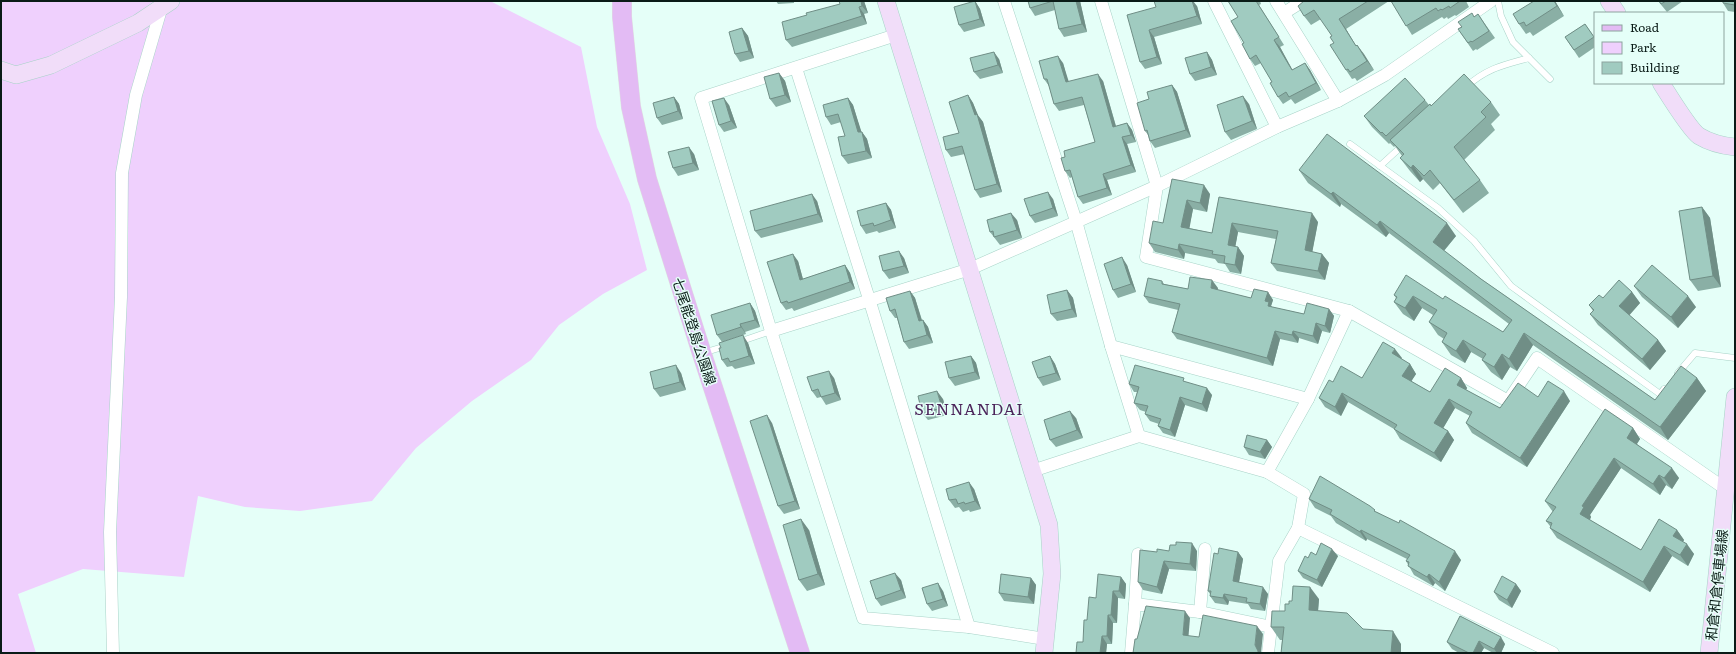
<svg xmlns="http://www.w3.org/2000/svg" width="1736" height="654" font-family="Literata,'Noto Sans JP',serif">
	<rect width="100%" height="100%" fill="#e5fff8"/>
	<path fill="#efd0fd" d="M1,1H490L581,47L597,127L630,204L647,270L603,294L559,325L531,360L472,401L416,448L372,501L300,511L245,507L198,496L184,577L83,569L18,594L36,653H1Z"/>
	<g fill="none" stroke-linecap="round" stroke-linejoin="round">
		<g stroke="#a8d3c8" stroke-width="7">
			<g id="lane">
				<path d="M1498,1L1501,16L1513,42L1550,79"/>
				<path d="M1466,87C1487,68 1504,65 1529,58"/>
				<path d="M1350,144L1438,208L1474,241L1511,286L1660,394L1664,389"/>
				<path d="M1380,166L1402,146"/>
				<path d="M739,342L771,331"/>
				<path d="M703,353L729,345"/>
				<path d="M1678,373L1695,353L1735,358"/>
			</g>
		</g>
		<g stroke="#a8d3c8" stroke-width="13">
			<g id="street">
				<path d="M1004,1L1076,221L1111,346L1139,436"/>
				<path d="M1101,1L1157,186L1146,257L1349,311L1508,401L1537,358L1727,490"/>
				<path d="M1214,1L1277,127"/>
				<path d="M1276,1L1338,101"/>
				<path d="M1284,13L1303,1"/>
				<path d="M896,35L701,98L771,331L863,618L969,627L1045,639"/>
				<path d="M796,68L870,302L969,627"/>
				<path d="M771,331L970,269L1157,186L1277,127L1338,101L1385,75L1491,1"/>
				<path d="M1111,346L1308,399"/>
				<path d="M1032,471L1139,436L1267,472L1304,494L1298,528L1279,561L1271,627"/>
				<path d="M1267,472L1308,399L1349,311"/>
				<path d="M1298,528L1553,653"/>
				<path d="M1135,604L1138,554"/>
				<path d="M1200,612L1205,549"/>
				<path d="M113,653L110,532L121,297L122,173L136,95L162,6"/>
				<path d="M1131,653L1135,604L1200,612L1271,627L1268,653"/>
			</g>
		</g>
		<g stroke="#a8d3c8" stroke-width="18">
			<g id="secondary">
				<path d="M886,1L1049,525L1052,574L1044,653"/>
				<path d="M1609,1L1617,13"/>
				<path d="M1,70L16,75L51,65L138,23L171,1"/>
				<path d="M1661,83C1668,94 1690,130 1699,136C1709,142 1724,146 1735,147"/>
				<path d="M1709,653L1735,397"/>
			</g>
		</g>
		<g stroke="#dddfdf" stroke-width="20">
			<path id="primary" d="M622,1V17L631,107L647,179L702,354L800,653"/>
		</g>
		<use href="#lane" stroke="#fff" stroke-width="6"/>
		<use href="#street" stroke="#fff" stroke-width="12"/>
		<use href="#secondary" stroke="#f1ddf9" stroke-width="17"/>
		<use href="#primary" stroke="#e3bbf4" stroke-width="19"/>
	</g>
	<g fill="#8aafa5">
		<path d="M776,1H794V3L778,4Z"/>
		<path d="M864,1L868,13L864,14L867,24L792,47L786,40Z"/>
		<path d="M975,1L980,9L985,26L964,32L959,25Z"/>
		<path d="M1028,1H1080L1087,32L1064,37L1059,29L1055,10L1035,16L1030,8Z"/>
		<path d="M1228,1H1260L1261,4L1259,5L1284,45L1280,47L1292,70L1305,63L1310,70L1321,90L1295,104L1291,99L1283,104L1278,97L1272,82L1261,63L1255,66L1250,59L1244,43L1238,17Z"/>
		<path d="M1304,1H1389L1346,29L1356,46L1357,45L1374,70L1357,81L1355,78L1352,79L1346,70L1334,43L1332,36L1321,19L1311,25L1304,16Z"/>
		<path d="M1391,1H1466L1469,7L1456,16L1455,15L1448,19L1447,17L1444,19L1442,17L1412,35Z"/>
		<path d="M1533,1H1555L1564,16L1533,36L1530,32L1526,34L1519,24L1534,1Z"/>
		<path d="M1658,1H1683L1667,12Z"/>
		<path d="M1735,1V12L1728,11L1723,3Z"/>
		<path d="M1197,6L1202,24L1154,37L1162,64L1145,69L1140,62L1156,7Z"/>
		<path d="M1478,14L1495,38L1477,50L1476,49L1473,51L1458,29Z"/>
		<path d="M1585,24L1595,38V47L1579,58L1565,37Z"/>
		<path d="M742,28L748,36L754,58L740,62L735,54Z"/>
		<path d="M1207,52L1212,60L1217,75L1195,81L1190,74Z"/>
		<path d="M999,59L1003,73L980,79L974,72Z"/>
		<path d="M1063,63L1068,82L1103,81L1116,126L1127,123L1132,130L1136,142L1127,144L1136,172L1107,180L1112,195L1083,204L1078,197L1072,177L1070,178L1065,171V157L1095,142L1084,105L1059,111L1054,104L1049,86L1044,79Z"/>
		<path d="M779,73L785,81L791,102L776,107L770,99Z"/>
		<path d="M1172,85L1177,92L1191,137L1155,148L1150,141L1149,136L1145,131L1149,99Z"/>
		<path d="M968,95L973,103L977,114L983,122L1002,192L980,198L975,190L965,154L951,157L946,150L959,133Z"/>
		<path d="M674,97L679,104L683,119L662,125L657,118Z"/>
		<path d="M848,98L853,105L861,132H862L867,139L872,158L848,164L842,156L845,136L841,122L831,125L826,117Z"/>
		<path d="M1425,100L1429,105L1431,106L1491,102L1500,115L1491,124L1495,130L1464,160L1480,180L1489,193L1463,213L1440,183L1433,190L1423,179L1420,182L1410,171L1400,158L1402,156L1395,146L1394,147L1390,143L1389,144L1372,127L1364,116Z"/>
		<path d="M1249,104L1257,129L1231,140L1225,132Z"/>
		<path d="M729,105L737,128L724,132L719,125Z"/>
		<path d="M694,154L699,170L678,176L673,168Z"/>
		<path d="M1299,170L1456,236L1444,251L1481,279L1655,400L1697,378L1706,391L1668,440L1533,345L1517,371L1510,367L1502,380L1491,372L1482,360L1483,359L1471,352L1465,363L1451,355L1442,342L1444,339L1438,335L1429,322L1433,315L1422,308L1414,321L1403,314L1394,302L1396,298L1394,295L1443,299L1503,332L1509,324L1389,233L1386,237L1341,204L1340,207L1308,183Z"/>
		<path d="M1172,179L1210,194L1207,212L1193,209L1189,228L1212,233L1219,197L1318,222L1312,252L1322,254L1329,263L1325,280L1277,271L1271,263L1276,239L1238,232L1235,247H1238L1244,256L1241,274L1230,272L1225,264L1218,263L1215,259L1185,253L1184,259L1155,252L1149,243L1163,223Z"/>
		<path d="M1053,199L1058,216L1035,223L1030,216Z"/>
		<path d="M817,201L823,222L761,238L755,231Z"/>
		<path d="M886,203L891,210L896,228L879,233L877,231L866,234L861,226Z"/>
		<path d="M1702,207L1710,218L1721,287L1698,291L1690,280Z"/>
		<path d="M1017,220L1022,238L1000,245L990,232Z"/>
		<path d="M904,258L909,273L889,279L883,271Z"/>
		<path d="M798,261L803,279L845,265L850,273L855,289L794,311L792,308L786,310L781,303Z"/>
		<path d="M1127,265L1136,292L1118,298L1113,290Z"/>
		<path d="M1162,281L1164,284L1188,289L1218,288L1217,290L1251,298L1268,292L1273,300L1271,306L1272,307L1304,314L1329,309L1334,316L1330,333L1322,331L1318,344L1299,338L1298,343L1280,339L1273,366L1177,339L1172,332L1178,310L1149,303L1144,296Z"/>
		<path d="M1634,286L1696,307L1678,328L1642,297Z"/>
		<path d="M1067,290L1073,298L1077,317L1057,321L1051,314Z"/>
		<path d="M910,291L915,298L922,320H923L928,327L933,343L909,349L904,342L897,318H895L890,311Z"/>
		<path d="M1632,292L1640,303L1629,315L1658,340L1666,351L1650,370L1598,325L1590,314L1593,311L1589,305L1603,298Z"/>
		<path d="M750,303L755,311L760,327L745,332L746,334L722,342L717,335Z"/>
		<path d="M748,343L755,364L735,369L732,366L727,367L722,360Z"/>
		<path d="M971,356L976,363L980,379L955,386L949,378Z"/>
		<path d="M1050,356L1055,364L1061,380L1043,386L1038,378Z"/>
		<path d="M1402,358L1401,359L1410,364L1416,374L1411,381L1430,392L1461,378L1467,388L1466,390L1500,408L1538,397L1570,401L1527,467L1472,433L1466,423L1470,416L1455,408L1443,428L1448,431L1454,440L1441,462L1400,439L1394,429L1348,402L1341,416L1325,407L1319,398L1333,382L1362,378Z"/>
		<path d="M681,373L686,390L660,397L654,389Z"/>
		<path d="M834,378L841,400L826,405L821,397L817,398L812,391Z"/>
		<path d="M1187,382L1212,395L1207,412L1185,405L1175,437L1163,433L1158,426L1159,424L1150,421L1145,414L1146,412L1140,410L1134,403L1137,392H1134L1129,384Z"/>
		<path d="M943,399L947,415L928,420L922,413Z"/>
		<path d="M1076,418L1083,438L1056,447L1050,440Z"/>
		<path d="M772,423L800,509L784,514L778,506Z"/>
		<path d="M1633,428L1640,439L1637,444L1679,478L1672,489L1666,485L1660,495L1621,468L1590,515L1591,517L1590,520L1641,550L1677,530L1684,540L1683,542L1694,554L1688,566L1672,556L1650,592L1557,538L1550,528V526L1546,521L1553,512L1545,501Z"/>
		<path d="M1267,440L1272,447L1265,459L1249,455L1244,447Z"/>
		<path d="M974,489L981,509L970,512L969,510L963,512L959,507L955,508L949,500Z"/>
		<path d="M1309,499L1377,512L1461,560L1445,591L1435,583L1433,586L1414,575L1406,561L1407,559L1367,539L1366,541L1336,523L1331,516L1315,508Z"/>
		<path d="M809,530L825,585L807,591L799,580Z"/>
		<path d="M1169,551H1197L1196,571L1169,569L1162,594L1143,590L1138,582L1157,552Z"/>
		<path d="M1238,552L1243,559L1239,582L1268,594L1265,611L1251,609L1248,604L1229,601L1228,605L1215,603L1210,596V594L1208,591L1218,554Z"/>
		<path d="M1316,555L1338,556L1322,587L1303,578L1298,571L1308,558Z"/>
		<path d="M1121,577L1126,584L1125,599L1118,598L1117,623H1113L1112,644H1107L1106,653H1076L1083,642L1087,620L1096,598Z"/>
		<path d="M1031,578L1036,585L1034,604L1004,601L999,593Z"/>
		<path d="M901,580L906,598L881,606L876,599Z"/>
		<path d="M1516,584L1521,591L1512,608L1499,600L1494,592Z"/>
		<path d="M943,591L948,606L932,611L927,604Z"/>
		<path d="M1319,599L1318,611L1401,644V653H1281L1282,640H1280L1271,627L1285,611L1289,604Z"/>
		<path d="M1460,616L1505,644L1501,653H1493L1484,648L1481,653H1459L1452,649L1447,642Z"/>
	</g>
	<g fill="#708e86">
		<path d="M861,1H864L868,13L862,6Z"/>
		<path d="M975,1L980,9L985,26L980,19Z"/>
		<path d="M1076,1H1080L1087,32L1082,24Z"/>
		<path d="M1192,1H1193L1197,6L1202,24L1197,16Z"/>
		<path d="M1554,1H1555L1564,16L1557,6Z"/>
		<path d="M859,7L864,14L867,24L862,16Z"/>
		<path d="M1339,19L1346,29L1362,56L1356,46Z"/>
		<path d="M742,28L748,36L754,58L749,51Z"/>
		<path d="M1149,30L1154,37L1162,64L1157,57Z"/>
		<path d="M1274,40L1280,47L1297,78L1292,70Z"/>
		<path d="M1357,45L1364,54L1374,70L1367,61Z"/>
		<path d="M994,52L999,59L1003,73L998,65Z"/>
		<path d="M1207,52L1212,60L1217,75L1211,67Z"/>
		<path d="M1058,56L1063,63L1071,89L1066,82Z"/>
		<path d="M1305,63L1310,70L1321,90L1316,83Z"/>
		<path d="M779,73L785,81L791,102L785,95Z"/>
		<path d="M1098,74L1103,81L1118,134L1113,127Z"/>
		<path d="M1172,85L1177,92L1191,137L1186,130Z"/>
		<path d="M968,95L973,103L978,115L977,114L983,122L1002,192L997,184Z"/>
		<path d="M1243,96L1249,104L1257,129L1252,121Z"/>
		<path d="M674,97L679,104L683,119L678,111Z"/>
		<path d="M724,98L729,105L737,128L731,121Z"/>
		<path d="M848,98L853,105L864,140L858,132Z"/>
		<path d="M1127,123L1132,130L1136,142L1131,135Z"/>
		<path d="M862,132L867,139L872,158L866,151Z"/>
		<path d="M1122,137L1127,144L1136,172L1131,165Z"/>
		<path d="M689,147L694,154L699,170L693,163Z"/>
		<path d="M1413,165L1423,179L1420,182L1411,168Z"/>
		<path d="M1103,174L1107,180L1112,195L1107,188Z"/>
		<path d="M1204,185L1210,194L1207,212L1200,203Z"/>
		<path d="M1048,192L1053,199L1058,216L1053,208Z"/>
		<path d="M1333,192L1341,204L1340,207L1331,194Z"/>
		<path d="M812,194L817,201L823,222L818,214Z"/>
		<path d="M1187,200L1193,209L1188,236L1181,227Z"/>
		<path d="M886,203L891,210L896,228L891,220Z"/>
		<path d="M1702,207L1710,218L1721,287L1713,276Z"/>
		<path d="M1011,213L1017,220L1022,238L1017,230Z"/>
		<path d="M1312,213L1318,222L1311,259L1305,250Z"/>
		<path d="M1380,221L1389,233L1386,237L1377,225Z"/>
		<path d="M1232,223L1238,232L1234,254L1228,245Z"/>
		<path d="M1447,223L1456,236L1441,254L1433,242Z"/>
		<path d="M1179,244L1185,253L1184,259L1178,250Z"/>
		<path d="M1238,247L1244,256L1241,274L1235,265Z"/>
		<path d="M899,251L904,258L909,273L904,266Z"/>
		<path d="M793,254L798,261L805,287L800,280Z"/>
		<path d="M1322,254L1329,263L1325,280L1318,271Z"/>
		<path d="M1122,257L1127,265L1136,292L1131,284Z"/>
		<path d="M845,265L850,273L855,289L850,282Z"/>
		<path d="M1212,280L1218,288L1216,296L1211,288Z"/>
		<path d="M1067,290L1073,298L1077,317L1072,309Z"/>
		<path d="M910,291L915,298L924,328L919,321Z"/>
		<path d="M1268,292L1273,300L1271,306L1274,309L1273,313L1265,301Z"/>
		<path d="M1632,292L1640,303L1627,318L1619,306Z"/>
		<path d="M1413,296L1422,308L1414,321L1405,308Z"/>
		<path d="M1688,296L1696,307L1678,328L1671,317Z"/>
		<path d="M750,303L755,311L760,327L755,320Z"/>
		<path d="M1329,309L1334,316L1330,333L1325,326Z"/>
		<path d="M923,320L928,327L933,343L927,335Z"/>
		<path d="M1316,323L1322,331L1318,344L1313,336Z"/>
		<path d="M740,324L745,332L746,334L741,327Z"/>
		<path d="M1275,331L1280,339L1273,366L1267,358Z"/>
		<path d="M1293,331L1299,338L1298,343L1292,335Z"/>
		<path d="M1524,333L1533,345L1517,371L1509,359Z"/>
		<path d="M743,335L748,343L755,364L749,356Z"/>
		<path d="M1463,340L1471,352L1465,363L1456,351Z"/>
		<path d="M1658,340L1666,351L1650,370L1642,359Z"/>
		<path d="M1395,349L1402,358L1399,363L1392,353Z"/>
		<path d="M1502,354L1510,367L1502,380L1494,367Z"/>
		<path d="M971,356L976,363L980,379L975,372Z"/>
		<path d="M1050,356L1055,364L1061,380L1056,373Z"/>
		<path d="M1410,364L1416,374L1409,385L1402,376Z"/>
		<path d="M676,365L681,373L686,390L680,382Z"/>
		<path d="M829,371L834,378L841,400L835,393Z"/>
		<path d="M1461,378L1467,388L1464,394L1457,385Z"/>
		<path d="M1697,378L1706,391L1668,440L1660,427Z"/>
		<path d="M1207,388L1212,395L1207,412L1202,404Z"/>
		<path d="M937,391L943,399L947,415L942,408Z"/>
		<path d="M1564,391L1570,401L1527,467L1520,458Z"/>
		<path d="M1342,393L1348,402L1341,416L1335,407Z"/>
		<path d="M1180,397L1185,405L1175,437L1170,430Z"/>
		<path d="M1449,399L1455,408L1441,432L1434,423Z"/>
		<path d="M1070,411L1076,418L1083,438L1077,430Z"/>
		<path d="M767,415L772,423L800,509L795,501Z"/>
		<path d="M1633,428L1640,439L1634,448L1627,438Z"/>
		<path d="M1448,431L1454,440L1441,462L1434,453Z"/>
		<path d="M1267,440L1272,447L1265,459L1260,452Z"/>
		<path d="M1614,458L1621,468L1590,515L1591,517L1587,524L1580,514L1582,506Z"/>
		<path d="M1672,468L1679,478L1672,489L1664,478Z"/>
		<path d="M1659,475L1666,485L1660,495L1653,484Z"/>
		<path d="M969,482L974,489L981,509L975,501Z"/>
		<path d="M801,519L809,530L825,585L818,574Z"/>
		<path d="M1361,530L1367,539L1366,541L1360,532Z"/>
		<path d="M1677,530L1684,540L1680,546L1673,536Z"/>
		<path d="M1192,543L1197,551L1196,571L1190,564Z"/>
		<path d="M1687,544L1694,554L1688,566L1680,555Z"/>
		<path d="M1664,546L1672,556L1650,592L1643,582Z"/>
		<path d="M1332,549L1338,556L1322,587L1317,580Z"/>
		<path d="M1455,551L1461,560L1445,591L1439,582Z"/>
		<path d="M1238,552L1243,559L1238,588L1233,581Z"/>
		<path d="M1164,561L1169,569L1162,594L1157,587Z"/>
		<path d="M895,573L901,580L906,598L901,590Z"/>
		<path d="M1429,574L1435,583L1433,586L1427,577Z"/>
		<path d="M1121,577L1126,584L1125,599L1119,591Z"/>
		<path d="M1031,578L1036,585L1034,604L1028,597Z"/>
		<path d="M938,583L943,591L948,606L943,599Z"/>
		<path d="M1516,584L1521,591L1512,608L1507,600Z"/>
		<path d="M1263,587L1268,594L1265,611L1260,604Z"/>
		<path d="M1310,587L1319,599L1317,623L1309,610Z"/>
		<path d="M1113,591L1118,598L1117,623L1111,615Z"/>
		<path d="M1224,594L1229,601L1228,605L1223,598Z"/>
		<path d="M1185,611L1190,618L1188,642L1183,635Z"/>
		<path d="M1108,615L1113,623L1112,644L1107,636Z"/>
		<path d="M1257,626L1263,634L1261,653H1258L1255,645Z"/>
		<path d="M1393,631L1401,644V653H1391Z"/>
		<path d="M1102,636L1107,644L1106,653H1100Z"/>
		<path d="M1501,637L1505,644L1501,653H1497L1494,649Z"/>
		<path d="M1479,641L1484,648L1481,653H1473Z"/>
	</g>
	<g fill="#a0cbc0" stroke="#708e86">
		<path d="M839,1H861L862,6L859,7L862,16L786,40L782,22L807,15L806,13L840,4Z"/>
		<path d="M975,1L980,19L959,25L954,7Z"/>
		<path d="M1028,1H1076L1082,24L1059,29L1053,1L1030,8Z"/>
		<path d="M1154,1H1192L1197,16L1149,30L1157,57L1140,62L1127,15L1156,7Z"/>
		<path d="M1228,1H1256L1279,37L1274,40L1292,70L1305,63L1316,83L1289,97L1286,92L1278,97L1270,83L1272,82L1256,55L1250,59L1242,44L1244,43L1231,21L1238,17Z"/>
		<path d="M1304,1H1368L1339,19L1356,46L1357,45L1367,61L1350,72L1348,69L1346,70L1330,45L1334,43L1330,37L1332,36L1314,10L1304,16L1298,6Z"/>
		<path d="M1391,1H1460L1450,8L1449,6L1442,10L1441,9L1438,11L1436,8L1406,26Z"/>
		<path d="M1534,1H1554L1557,6L1526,26L1524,22L1519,24L1513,14Z"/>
		<path d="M1659,1H1666L1661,4Z"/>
		<path d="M1723,1H1735V5L1723,3Z"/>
		<path d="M1472,13L1474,17L1478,14L1489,31L1472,42L1471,41L1468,43L1458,29L1462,27L1458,22Z"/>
		<path d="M1585,24L1594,37L1574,50L1565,37Z"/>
		<path d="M742,28L749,51L735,54L729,32Z"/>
		<path d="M994,52L998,65L974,72L970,58Z"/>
		<path d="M1207,52L1211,67L1190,74L1185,58Z"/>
		<path d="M1058,56L1066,82L1098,74L1113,127L1127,123L1131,135L1122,137L1131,165L1103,174L1107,188L1078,197L1070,170L1065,171L1061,158L1065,157L1064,151L1095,142L1082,97L1054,104L1047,79H1044L1039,61Z"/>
		<path d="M779,73L785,95L770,99L764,77Z"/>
		<path d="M1464,74L1491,102L1481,112L1486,117L1454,147L1480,180L1454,200L1430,170L1424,176L1413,165L1411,168L1400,158L1404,154L1390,140L1430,104L1431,106Z"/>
		<path d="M1405,78L1425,100L1386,136L1382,132L1381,133L1364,116Z"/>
		<path d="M1172,85L1186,130L1150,141L1147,130L1145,131L1137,103L1149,99L1147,92Z"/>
		<path d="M968,95L975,115L977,114L997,184L975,190L962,146L946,150L943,137L959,133L949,102Z"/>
		<path d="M1243,96L1252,121L1225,132L1217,105Z"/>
		<path d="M674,97L678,111L657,118L653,103Z"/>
		<path d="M724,98L731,121L719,125L712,101Z"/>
		<path d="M848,98L858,132H862L866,151L842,156L838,137L845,136L838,114L826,117L823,105Z"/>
		<path d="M1327,134L1447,223L1433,242L1481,279L1655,400L1681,366L1697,378L1660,427L1524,333L1509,359L1502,354L1494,367L1482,360L1486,354L1463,340L1456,351L1442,342L1447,333L1429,322L1437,310L1413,296L1405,308L1394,302L1397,297L1394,295L1406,275L1443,299L1445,296L1503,332L1512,320L1380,221L1377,225L1333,192L1331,194L1299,170Z"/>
		<path d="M689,147L693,163L673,168L668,152Z"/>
		<path d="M1172,179L1204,185L1200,203L1187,200L1181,227L1212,233L1219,197L1312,213L1305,250L1322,254L1318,271L1271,263L1278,231L1232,223L1228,245L1238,247L1235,265L1224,263L1225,256L1212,254L1213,251L1179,244L1178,250L1149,243L1153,221L1163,223Z"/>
		<path d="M1048,192L1053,208L1030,216L1024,199Z"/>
		<path d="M812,194L818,214L755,231L750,211Z"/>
		<path d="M886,203L891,220L874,226L873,223L861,226L857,211Z"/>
		<path d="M1702,207L1713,276L1690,280L1679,211Z"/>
		<path d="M1011,213L1017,230L994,237L993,231L990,232L987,220Z"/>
		<path d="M899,251L904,266L883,271L879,256Z"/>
		<path d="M793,254L800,280L845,265L850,282L788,303L787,301L781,303L767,262Z"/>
		<path d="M1122,257L1131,284L1113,290L1104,264Z"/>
		<path d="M1652,265L1688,296L1671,317L1634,286Z"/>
		<path d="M1190,277L1212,280L1211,288L1251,298L1254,289L1268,292L1265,301L1269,302L1268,306L1304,314L1307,303L1329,309L1325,326L1316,323L1313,336L1293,331L1292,335L1275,331L1267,358L1172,332L1180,304L1144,296L1148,278L1162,281V284L1188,289Z"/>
		<path d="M1619,280L1632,292L1619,306L1658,340L1642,359L1590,314L1594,310L1589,305L1599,295L1603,298Z"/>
		<path d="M1067,290L1072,309L1051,314L1047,295Z"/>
		<path d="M910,291L919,321L923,320L927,335L904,342L895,309L890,311L886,298Z"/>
		<path d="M750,303L755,320L740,324L741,327L717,335L711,315Z"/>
		<path d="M743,335L749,356L730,362L728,358L722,360L719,348H721L719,343Z"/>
		<path d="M1383,342L1395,349L1392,353L1410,364L1402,376L1430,392L1445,368L1461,378L1457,385L1500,408L1518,383L1538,397L1548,381L1564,391L1520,458L1466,423L1472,412L1449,399L1434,423L1448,431L1434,453L1394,429L1397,425L1342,393L1335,407L1319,398L1329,380L1333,382L1341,366L1362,378Z"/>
		<path d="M971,356L975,372L949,378L945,362Z"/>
		<path d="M1050,356L1056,373L1038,378L1032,362Z"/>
		<path d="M676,365L680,382L654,389L650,372Z"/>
		<path d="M1135,365L1184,378L1183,381L1207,388L1202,404L1180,397L1170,430L1158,426L1161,419L1145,414L1148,406L1134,403L1139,387L1129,384Z"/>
		<path d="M829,371L835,393L821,397L818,389L812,391L807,377Z"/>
		<path d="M937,391L942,408L922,413L918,396Z"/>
		<path d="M1605,409L1633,428L1627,438L1672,468L1664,478L1659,475L1653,484L1614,458L1582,506L1584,507L1580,514L1641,550L1659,519L1677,530L1673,536L1687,544L1680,555L1664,546L1643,582L1550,528L1552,523L1546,521L1556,507L1545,501Z"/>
		<path d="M1070,411L1077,430L1050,440L1044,420Z"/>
		<path d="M767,415L795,501L778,506L750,421Z"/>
		<path d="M1247,435L1267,440L1260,452L1244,447Z"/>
		<path d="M1320,476L1370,506L1375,510L1374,511L1399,523L1400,520L1455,551L1439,582L1429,574L1427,577L1408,566L1409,562L1406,561L1410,555L1361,530L1360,532L1330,514L1332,510L1309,499Z"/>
		<path d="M969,482L975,501L965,504L964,502L958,504L956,499L949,500L946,489Z"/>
		<path d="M801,519L818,574L799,580L783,525Z"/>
		<path d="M1176,542L1192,543L1190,564L1164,561L1157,587L1138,582L1140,550L1157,552V549L1169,551L1170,545H1176Z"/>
		<path d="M1321,543L1332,549L1317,580L1298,571L1305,556L1308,558L1311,552L1316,555Z"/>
		<path d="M1219,548L1238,552L1233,581L1263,587L1260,604L1246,602L1247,598L1224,594L1223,598L1210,596L1211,591H1208L1214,553L1218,554Z"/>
		<path d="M895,573L901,590L876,599L870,581Z"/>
		<path d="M1001,574L1031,578L1028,597L999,593Z"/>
		<path d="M1098,574L1121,577L1119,591H1113L1111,615H1108L1107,636H1102L1100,653H1076L1077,642H1083L1084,620H1087L1089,597L1096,598Z"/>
		<path d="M1502,576L1516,584L1507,600L1494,592Z"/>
		<path d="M938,583L943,599L927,604L922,588Z"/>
		<path d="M1293,586L1310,587L1309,610L1347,613L1363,629L1393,631L1391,653H1281L1284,627H1271L1272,611H1285V604H1289V601H1292Z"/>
		<path d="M1146,606L1185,611L1183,635L1199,637L1203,615L1257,626L1255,645L1258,651V653H1133L1135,639H1137Z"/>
		<path d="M1460,616L1501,637L1494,649L1479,641L1473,653H1469L1447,642Z"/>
	</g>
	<g text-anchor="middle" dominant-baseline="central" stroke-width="3" stroke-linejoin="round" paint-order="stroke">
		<g font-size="14" fill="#0a1b17" stroke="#e5fff8">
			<text transform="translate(695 331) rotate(72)">七尾能登島公園線</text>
			<text transform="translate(1716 585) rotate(-84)">和倉和倉停車場線</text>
		</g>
		<g font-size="16" letter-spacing="1" fill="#4c255b" stroke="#e5fff8">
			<text x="969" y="408">SENNANDAI</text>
		</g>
	</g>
	<rect width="1736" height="654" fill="none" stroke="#0a1b17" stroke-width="4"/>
	<rect x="1594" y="12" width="130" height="72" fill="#e5fff8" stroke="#8da49e"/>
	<rect x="1602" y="25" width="20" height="6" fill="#e3bbf4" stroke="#8da49e"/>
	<text x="1630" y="32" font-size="12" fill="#0a1b17">Road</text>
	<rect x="1602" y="42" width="20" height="12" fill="#efd0fd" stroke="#8da49e"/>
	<text x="1630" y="52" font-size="12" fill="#0a1b17">Park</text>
	<rect x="1602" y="62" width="20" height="12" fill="#a0cbc0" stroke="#8da49e"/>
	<text x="1630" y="72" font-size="12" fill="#0a1b17">Building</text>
</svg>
